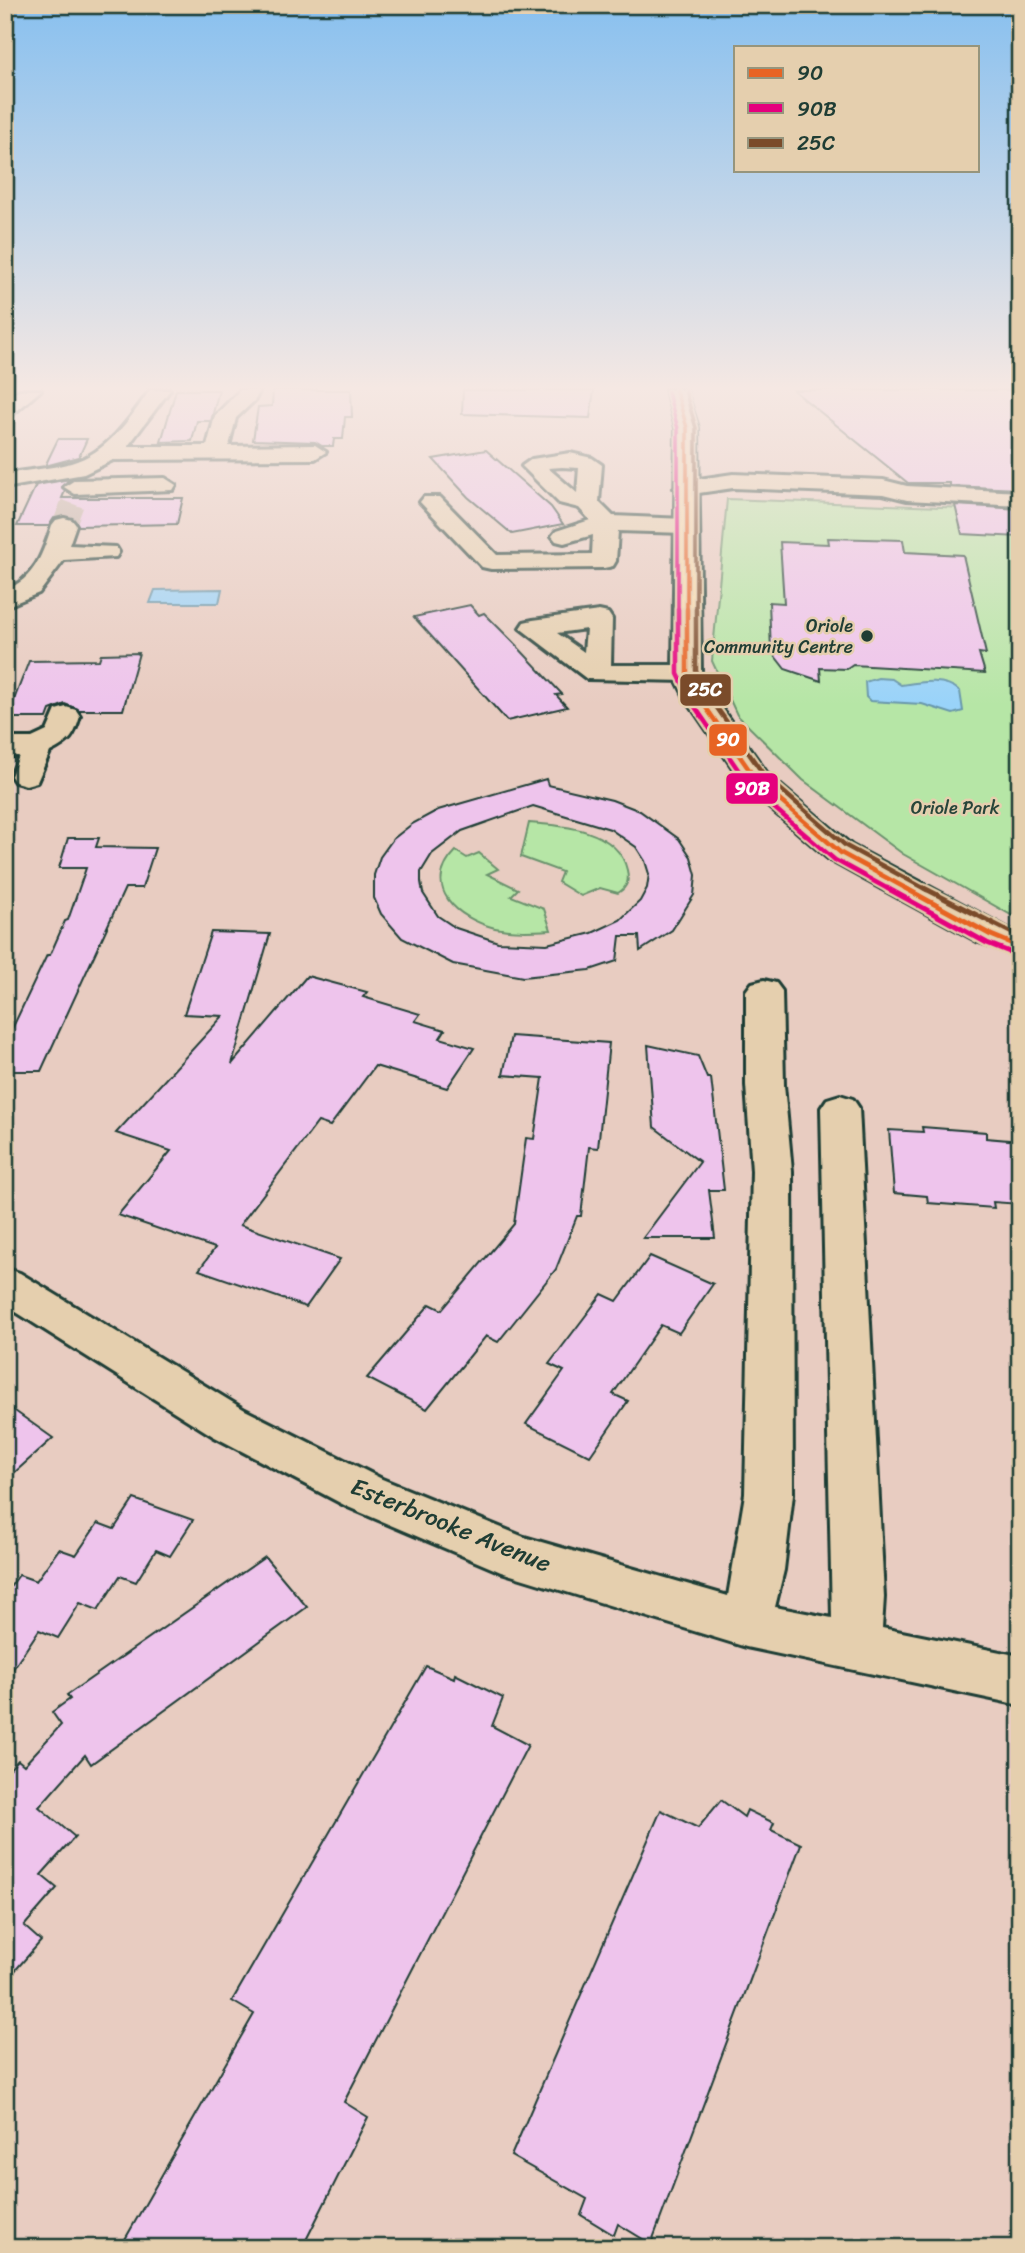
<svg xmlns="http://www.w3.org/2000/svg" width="1025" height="2253" font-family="Sriracha,sans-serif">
	<rect width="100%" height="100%" fill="#e8ccc1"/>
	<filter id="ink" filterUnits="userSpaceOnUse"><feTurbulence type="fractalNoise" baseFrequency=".0143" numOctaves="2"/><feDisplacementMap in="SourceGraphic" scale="14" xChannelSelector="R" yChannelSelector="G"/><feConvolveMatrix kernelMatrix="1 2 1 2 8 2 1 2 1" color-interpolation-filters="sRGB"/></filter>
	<g filter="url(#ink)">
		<g fill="#b6e6a6" stroke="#6a926d" stroke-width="2">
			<path d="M727,499L1020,510V920L903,854L803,780L737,715L712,661Z"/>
			<path d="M529,823C561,825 618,829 627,870C629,880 628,887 618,893L600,888L581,896L558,882L562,872L521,857Z"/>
			<path d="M456,851L467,858L479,853L498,869L487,874L518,889L511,896L544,909L551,930C532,931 513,932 495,928C458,919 420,887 456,851Z"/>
		</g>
		<g fill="#99d3f9" stroke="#6897aa" stroke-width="2">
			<path d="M222,589L219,603H150L155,590Z"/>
			<path d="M878,678L892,679L901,685C920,682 944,677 960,691L963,711L953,714L922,704L870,701L866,697L865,682Z"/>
		</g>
		<g fill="#eec4ec" stroke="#1f3d34" stroke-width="2" fill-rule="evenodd">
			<path d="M176,390H219L211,421H197L192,441L161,442Z"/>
			<path d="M273,390H351L352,417H345L343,439H334L333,446H322L315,442L253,440L258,407L272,406Z"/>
			<path d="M463,390H594L590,418L462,414Z"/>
			<path d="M793,390H1020V489L950,486V483H908Z"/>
			<path d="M58,439H87L79,457L45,466Z"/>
			<path d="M486,450L551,507L563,524L512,534L468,497L433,459Z"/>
			<path d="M70,479L62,486L65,491L62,498H183L177,524L78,526L74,518L63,515L54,518L49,526H17L36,485Z"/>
			<path d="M955,505L1020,509V537L962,534Z"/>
			<path d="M828,538L903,540L905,552L963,555L986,654L979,653L985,673L853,665L847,669L820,668L821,681L785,669L771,651L769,602L784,603L780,542L829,544Z"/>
			<path d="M470,605L479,615L484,613L513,642L562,694L556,695L567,707L507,721L414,617Z"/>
			<path d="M139,653L123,710H79L65,704L50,710L47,718H7L29,661L99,660L101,654Z"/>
			<path d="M546,779L548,785L612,800L640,811L679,839L691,857L696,875L694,895L672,930L640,951L639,936H620L617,961L590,970L523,977L453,964L402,938L381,914L374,898V875L380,857L393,839L412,824L438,810ZM533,806L610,829L636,847L645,861L649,874L647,888L640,901L620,920L592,933L547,944L498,942L456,928L438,916L423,893L421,882V872L432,854L462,831Z"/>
			<path d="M68,838H99L96,847L155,848L142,888H125L41,1071H5V1028L12,1029L47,955H50L65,921L68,920L86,868H59Z"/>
			<path d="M211,932L270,934L232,1064L307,976L367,992L363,997L420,1014L415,1021L445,1030L440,1038L474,1048L447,1088L375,1066L330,1126L318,1122L240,1225L340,1259L306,1307L199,1270L215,1248L118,1215L171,1151L116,1133L223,1016L184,1014Z"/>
			<path d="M511,1036L609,1043L598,1148L589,1147L581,1216H577L556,1269L498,1342L486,1336L427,1409L367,1378L430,1304L442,1310L514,1224L526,1138L534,1139L543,1078L503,1075Z"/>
			<path d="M648,1045L698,1056L707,1078H711L724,1190H709L715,1238H643L700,1162L654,1127Z"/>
			<path d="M922,1127L986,1132V1138L1020,1141V1204L993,1202L994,1208L928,1203L927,1196L894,1193L889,1130L923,1132Z"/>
			<path d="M650,1256L713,1284L679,1333L661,1325L613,1394L628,1401L590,1456L526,1424L564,1371L549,1364L602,1294L617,1301Z"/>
			<path d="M5,1404L53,1438L5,1481Z"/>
			<path d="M134,1499L193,1520L170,1556L156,1550L136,1582L120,1576L98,1610L80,1603L58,1638L39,1630L5,1681V1594L19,1575L36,1581L59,1549L76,1555L98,1523L114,1529Z"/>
			<path d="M265,1557L307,1607L91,1764L85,1755L39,1807L75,1837L41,1875L57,1888L24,1926L41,1941L5,1982V1774L18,1760L24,1765L61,1725L52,1712L70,1699L67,1695Z"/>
			<path d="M426,1666L454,1678L455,1674L503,1698L492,1726L528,1745L344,2102L368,2117L302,2248H120L254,2014L232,2001Z"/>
			<path d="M721,1800L744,1817L747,1810L774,1823L771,1830L801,1844L651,2244L618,2224L614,2235L581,2215L587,2199L511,2156L661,1810L698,1828Z"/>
		</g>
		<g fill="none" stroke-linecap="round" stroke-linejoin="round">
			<path stroke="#c0afa5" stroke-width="23" stroke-dasharray="23 11" stroke-linecap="butt" d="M64,525L74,499"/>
			<g stroke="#1f3d34" stroke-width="6">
				<g id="minor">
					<path d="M19,390H41L12,415L5,417V400Z"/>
					<path d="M150,390H170L128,446H207L215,416L240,390H260L255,400L236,418L229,446L315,445L326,452L315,459L113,460L84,474L5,488V474C27,470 49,469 71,463C107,453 130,419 150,390Z"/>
					<path d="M570,453L592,458L602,465L599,502L613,516L685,519L693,521L697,526L693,531L685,533L618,531L616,561L613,566L604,568L491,569L482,567L420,502L424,497H440L497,555L592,554L593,535L564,543L556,541L552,536L556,531L590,520L579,508L559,503L522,466L532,459ZM562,467L579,468L577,493L548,468Z"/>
					<path d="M733,474L883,480L907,486L1020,492V506L907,500L883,494L733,488L685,495L674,488L685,481Z"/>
					<path d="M165,478L176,485L173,490L75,494L64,487L75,480Z"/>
					<path d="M64,518L72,520L76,525L69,545L116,547L119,552L116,557L64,560L39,593L5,607V590C35,579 43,553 52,525L56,520Z"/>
					<path d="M599,611L608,613L612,619L611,665H687L697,667L701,673L697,679L687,681L587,679L520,628L524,622L533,620ZM586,629L584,652L557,633Z"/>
					<path d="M66,707L76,710L80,716C74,737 70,742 50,752L37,782L26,785L15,782L11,776L19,756H5V738H32L47,731L56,710Z"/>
					<path d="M764,980L776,983L782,991L784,1085L792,1171L793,1494L784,1570L775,1607L832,1618L821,1108L827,1099L840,1095L853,1099L859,1108L884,1597L882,1628L1020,1656V1705L746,1647L501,1572L348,1507L213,1436L5,1305V1268L20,1273L245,1410L382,1479L524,1537L728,1596L745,1494L752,1171L746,1085V991L752,983Z"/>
				</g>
			</g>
			<g stroke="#1f3d34" stroke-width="6">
				<path id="major" d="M666,390H686L698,428L701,673L714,698L768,775L852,846L1020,935V957L979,942L830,860L746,787L686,699L673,673L676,428Z"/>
			</g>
			<use href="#minor" fill="#e5cfae" fill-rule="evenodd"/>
			<use href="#major" fill="#faddab" fill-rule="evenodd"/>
			<g stroke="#e5cfae" stroke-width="7">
				<path id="bus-1-far2" d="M676,390L687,428V611"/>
			</g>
			<g stroke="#e5cfae" stroke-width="9">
				<path id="bus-1-far1" d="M687,609V673L700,699L757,781L841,853L909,890"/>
			</g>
			<g stroke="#e5cfae" stroke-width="10">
				<path id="bus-1" d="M905,888L991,935L1020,947"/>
			</g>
			<g stroke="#e5cfae" stroke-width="7">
				<path id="bus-2-far2" d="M668,392L678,429V611"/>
			</g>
			<g stroke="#e5cfae" stroke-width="9">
				<path id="bus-2-far1" d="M678,609V674L693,704L750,787L835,860L890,890"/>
			</g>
			<g stroke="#e5cfae" stroke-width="10">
				<path id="bus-2" d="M887,888L987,943L1017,955"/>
			</g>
			<g stroke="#e5cfae" stroke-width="7">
				<path id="bus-3-far2" d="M685,390L696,428V611"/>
			</g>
			<g stroke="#e5cfae" stroke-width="9">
				<path id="bus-3-far1" d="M696,609V671L708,695L764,775L846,846L927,890"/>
			</g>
			<g stroke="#e5cfae" stroke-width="10">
				<path id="bus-3" d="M924,888L1020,937"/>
			</g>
			<use href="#bus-1-far2" stroke="#e76323" stroke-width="3.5"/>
			<use href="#bus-1-far1" stroke="#e76323" stroke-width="4.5"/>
			<use href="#bus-1" stroke="#e76323" stroke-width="5"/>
			<use href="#bus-2-far2" stroke="#e5007d" stroke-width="3.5"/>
			<use href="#bus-2-far1" stroke="#e5007d" stroke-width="4.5"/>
			<use href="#bus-2" stroke="#e5007d" stroke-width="5"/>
			<use href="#bus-3-far2" stroke="#7a4b2a" stroke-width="3.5"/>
			<use href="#bus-3-far1" stroke="#7a4b2a" stroke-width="4.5"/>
			<use href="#bus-3" stroke="#7a4b2a" stroke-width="5"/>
		</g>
	</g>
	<linearGradient id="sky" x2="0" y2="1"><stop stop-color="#88c0ef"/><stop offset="0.55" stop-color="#f5e8e3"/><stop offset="1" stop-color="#f5e8e3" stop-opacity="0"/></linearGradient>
	<rect width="1025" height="705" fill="url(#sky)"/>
	<circle fill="#1f3d34" stroke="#e5cfae" stroke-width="2.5" cx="867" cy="636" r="7"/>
	<g text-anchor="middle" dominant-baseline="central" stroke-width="5" stroke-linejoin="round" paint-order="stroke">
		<g font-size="18" fill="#1f3d34" stroke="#e5cfae" text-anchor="end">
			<text x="853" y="626">Oriole<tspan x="853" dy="21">Community Centre</tspan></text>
		</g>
		<g font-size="18" fill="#27453a" stroke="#e5cfae">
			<text x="955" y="808">Oriole Park</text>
		</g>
		<g font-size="24" fill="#1f3d34" stroke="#e5cfae">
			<text transform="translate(451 1525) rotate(22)">Esterbrooke Avenue</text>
		</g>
	</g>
	<g stroke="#e5cfae" stroke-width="2.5">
		<rect x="679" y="673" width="53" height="34" rx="7" fill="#7a4b2a"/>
		<rect x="708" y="723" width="40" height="34" rx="7" fill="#e76323"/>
		<rect x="725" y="772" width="54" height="33" rx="7" fill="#e5007d"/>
	</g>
	<g font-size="19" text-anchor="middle" font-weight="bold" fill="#fff">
		<text x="705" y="696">25C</text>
		<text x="728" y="746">90</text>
		<text x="752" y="795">90B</text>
	</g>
	<rect width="1025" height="2253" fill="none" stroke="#e5cfae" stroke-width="28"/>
	<rect x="14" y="14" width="997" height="2225" fill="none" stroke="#1f3d34" stroke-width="2.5" filter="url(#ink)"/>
	<rect x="734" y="46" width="245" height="126" fill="#e5cfae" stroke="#96957d" stroke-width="2"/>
	<rect x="748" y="68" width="35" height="10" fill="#e76323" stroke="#96957d" stroke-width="2"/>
	<text x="797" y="80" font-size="21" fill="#1f3d34">90</text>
	<rect x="748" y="103" width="35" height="10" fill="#e5007d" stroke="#96957d" stroke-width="2"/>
	<text x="797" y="116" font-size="21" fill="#1f3d34">90B</text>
	<rect x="748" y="138" width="35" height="10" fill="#7a4b2a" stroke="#96957d" stroke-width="2"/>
	<text x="797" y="150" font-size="21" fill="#1f3d34">25C</text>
</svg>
